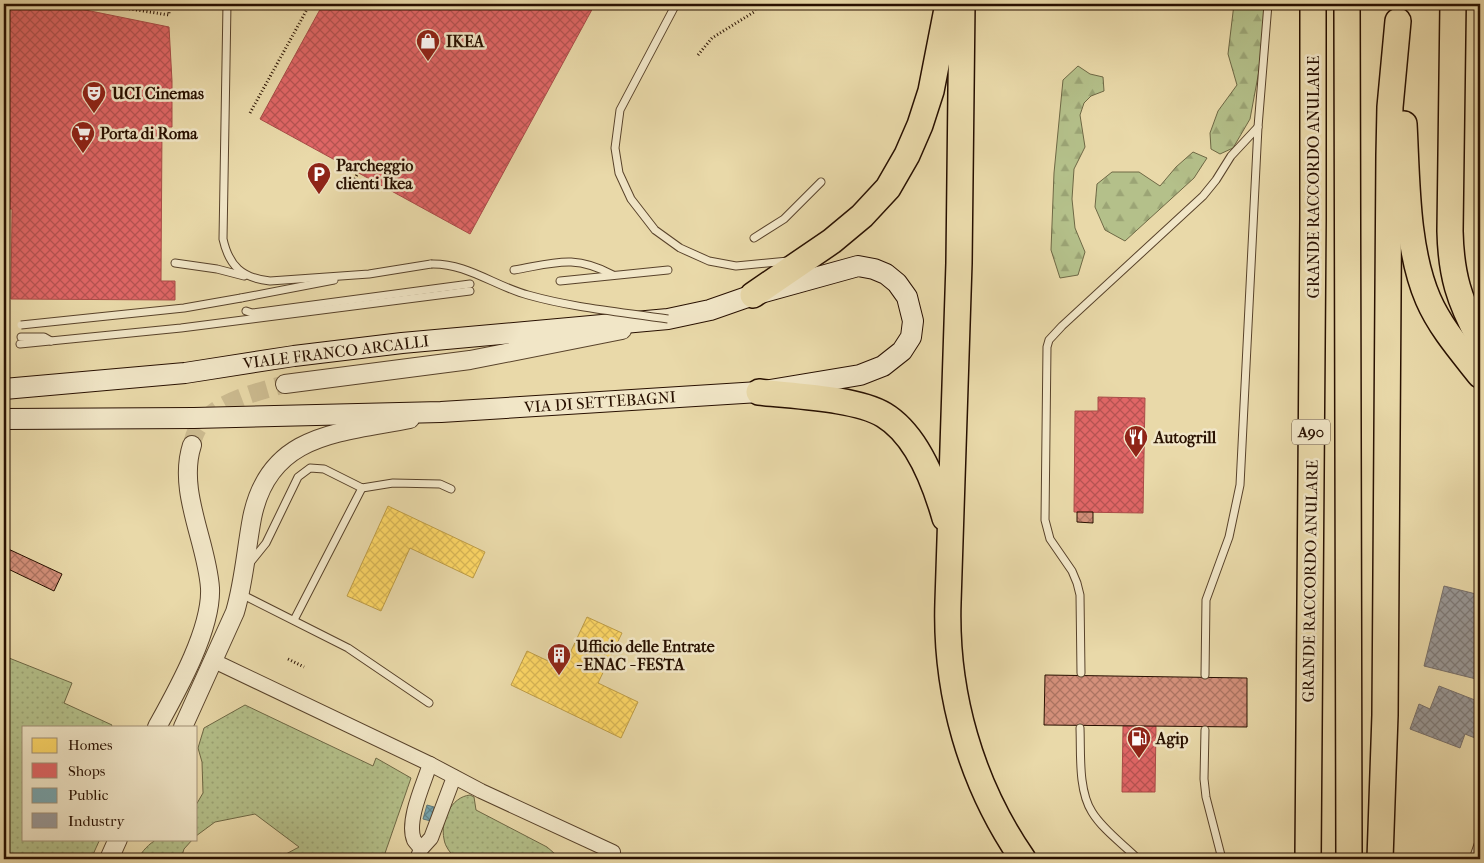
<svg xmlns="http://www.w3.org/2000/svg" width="1484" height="863" font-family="'IM FELL French Canon',serif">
	<defs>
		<pattern id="grass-dots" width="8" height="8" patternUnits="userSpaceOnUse" patternTransform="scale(1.25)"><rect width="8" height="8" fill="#b4c08a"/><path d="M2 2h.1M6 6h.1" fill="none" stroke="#9ba475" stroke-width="1.8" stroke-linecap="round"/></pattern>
		<pattern id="forest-firs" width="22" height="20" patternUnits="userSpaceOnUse" patternTransform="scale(1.25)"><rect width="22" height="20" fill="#b4c08a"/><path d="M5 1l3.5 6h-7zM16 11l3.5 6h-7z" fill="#9ba475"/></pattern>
		<pattern id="homes-cross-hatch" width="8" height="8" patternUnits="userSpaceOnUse" patternTransform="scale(1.25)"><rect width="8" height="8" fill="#ffd966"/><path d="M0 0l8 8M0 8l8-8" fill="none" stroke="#dbb957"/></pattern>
		<pattern id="shops-cross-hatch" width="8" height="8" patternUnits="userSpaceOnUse" patternTransform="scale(1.25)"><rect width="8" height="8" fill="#e06666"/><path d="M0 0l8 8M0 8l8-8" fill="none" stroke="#b65352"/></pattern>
		<pattern id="public-cross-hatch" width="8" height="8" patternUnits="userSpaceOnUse" patternTransform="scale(1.25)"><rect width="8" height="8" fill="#76a5af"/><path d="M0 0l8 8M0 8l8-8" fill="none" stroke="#61858c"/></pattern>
		<pattern id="industry-cross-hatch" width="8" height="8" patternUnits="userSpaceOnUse" patternTransform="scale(1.25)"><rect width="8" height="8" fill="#999"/><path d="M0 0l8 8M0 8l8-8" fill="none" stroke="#7d7b7a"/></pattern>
		<pattern id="building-cross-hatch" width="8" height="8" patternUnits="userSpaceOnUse" patternTransform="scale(1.25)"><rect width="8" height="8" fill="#d4907b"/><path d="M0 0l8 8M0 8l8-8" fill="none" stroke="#ac7462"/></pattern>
	</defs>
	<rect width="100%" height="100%" fill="#e9d9a9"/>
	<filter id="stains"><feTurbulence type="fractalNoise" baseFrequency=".004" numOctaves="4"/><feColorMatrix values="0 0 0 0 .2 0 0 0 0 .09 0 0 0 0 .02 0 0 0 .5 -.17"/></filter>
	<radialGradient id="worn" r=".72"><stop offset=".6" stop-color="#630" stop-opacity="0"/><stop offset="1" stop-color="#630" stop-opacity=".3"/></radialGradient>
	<g fill="url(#grass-dots)" stroke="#6e6845">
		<path d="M4,656L72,683L64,703L112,725L111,727H24V839H100L91,859H4Z"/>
		<path d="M245,705L373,766L376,758L411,778L383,859H291L286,854L299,847L255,814L215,822L196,836V805L203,793L202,762L198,748L204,728Z"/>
		<path d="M470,795L474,797L476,810L547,847L561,859H457C451,854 445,847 444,839C440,821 451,797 470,795Z"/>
		<path d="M157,839H193L184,849L181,859H138C142,851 149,844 157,839Z"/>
	</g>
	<g fill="url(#forest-firs)" stroke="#6e6845">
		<path d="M1234,4H1264L1263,49L1250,119L1233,148L1220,154L1211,149L1210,133L1218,111L1237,85L1228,54Z"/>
		<path d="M1078,66L1090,74L1103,77L1104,91L1091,96L1084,103L1080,115L1085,147L1074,169L1072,199L1075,228L1085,252L1078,275L1060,278L1051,250L1054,173L1063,80Z"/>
		<path d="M1193,152L1207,158L1194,178L1125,241L1105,230L1095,207L1097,184L1112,172H1139L1160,186L1176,167Z"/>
	</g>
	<g fill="url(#homes-cross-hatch)" stroke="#be9d47">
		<path d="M388,506L485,552L473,578L410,548L381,611L347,596Z"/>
		<path d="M587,617L622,633L598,683L638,702L621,738L511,685L527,651L563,668Z"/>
	</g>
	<g fill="url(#shops-cross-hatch)" stroke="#a94c47">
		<path d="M4,4H56L169,27L172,81V127H162L161,281H175V300L11,299L12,209H4Z"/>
		<path d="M323,4H595L470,234L260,119Z"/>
		<path d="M1098,397L1145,398L1143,513L1074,512L1075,411H1098Z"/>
		<path d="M1123,726H1156L1155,792H1122Z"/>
	</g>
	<path fill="url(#public-cross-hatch)" stroke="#5f787a" d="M427,805L434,807L431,821L423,819Z"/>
	<g fill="url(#industry-cross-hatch)" stroke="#77706b">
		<path d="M1444,586L1480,595V680L1424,666Z"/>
		<path d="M1439,686L1480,702V740L1465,734L1460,748L1410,729L1419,704L1430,709Z"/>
	</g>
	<g fill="url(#building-cross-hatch)" stroke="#281000">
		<path d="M1077,512H1093V523L1077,522Z"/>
		<path d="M4,547L62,574L54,591L4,567Z"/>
		<path d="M1045,675L1247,678V727L1044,725Z"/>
	</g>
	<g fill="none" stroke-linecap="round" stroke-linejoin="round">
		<path stroke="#ccbb90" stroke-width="18" stroke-dasharray="18 9" stroke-linecap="butt" d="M192,445C193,440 194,435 197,430C214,401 255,393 285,384"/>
		<g stroke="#58422a" stroke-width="9">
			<g id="service">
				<path d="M227,4L223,239C229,266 242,278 270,281L369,274L431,264"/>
				<path d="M676,4L620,110L615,148L619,173L631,199L655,230L680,248L709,261L736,266L788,261"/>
				<path d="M754,238L784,219L821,182"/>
				<path d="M175,263L217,269L244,276"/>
				<path d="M514,270C555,263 574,254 613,275"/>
				<path d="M560,281L668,270"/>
				<path d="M241,298L334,280"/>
				<path d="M246,311L252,313L470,284"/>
				<path d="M21,337H44L51,341"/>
				<path d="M20,344L181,328L470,291"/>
				<path d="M249,564L266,543L298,477L310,468L324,469L362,488L393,483L440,484L451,489"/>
				<path d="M241,594L348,648L429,703"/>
				<path d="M294,620L362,488"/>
				<path d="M1081,673L1080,595L1077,583L1072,571L1050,539L1045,520L1047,347L1049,340L1062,326L1203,196L1216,180L1231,156L1258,127"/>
				<path d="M1205,675L1206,600L1229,537L1240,485L1258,127L1268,4"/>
				<path d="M1080,728C1081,753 1078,790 1092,812C1103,830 1123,844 1138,859"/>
				<path d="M1205,730L1204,779L1206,797L1222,859"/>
				<path d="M1473,859L1480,839"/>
			</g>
		</g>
		<g stroke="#58422a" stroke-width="16">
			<g id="minor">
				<path d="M214,661L430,764L481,791L613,852"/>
				<path d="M421,849C419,846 416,843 414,840C406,821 424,783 430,764"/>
				<path d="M417,859L421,849L431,838L454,777"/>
			</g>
		</g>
		<g stroke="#58422a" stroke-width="20">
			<g id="tertiary">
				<path d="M285,384L470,360L622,330"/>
				<path d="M157,727C177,691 212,629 210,588C207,542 177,491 192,445"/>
				<path d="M183,727L235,612C244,582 246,550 252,518C269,433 339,433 410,419"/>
				<path d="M109,859L118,839"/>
			</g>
		</g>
		<g stroke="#281000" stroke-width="22">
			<path id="secondary" d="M4,389L185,373L294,356L402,343L668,319L710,310L753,295L858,266L874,269L886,274L897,283L907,297L913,321L911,337L902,351L883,366L860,375L759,392L441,412L194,418L4,419"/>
		</g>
		<g stroke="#281000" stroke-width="28">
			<g id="motorway">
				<path d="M962,4L959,263L948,602C945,693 971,784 1023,859"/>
				<path d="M1347,4L1349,859"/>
				<path d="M1453,4L1450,231C1451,275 1459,301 1480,339"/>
				<path d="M1404,124C1407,178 1406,248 1428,299C1440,327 1461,351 1480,375"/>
				<path d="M753,295L832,241L862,216L888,188L907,155L920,125L931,91L948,4"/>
				<path d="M759,392C792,396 856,398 884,415C917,435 935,483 945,518"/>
				<path d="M1308,859L1313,219V4"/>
				<path d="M1380,859L1385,715L1389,155L1390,107L1398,21"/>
			</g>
		</g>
		<g stroke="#281000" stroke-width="3" stroke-dasharray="1 2.5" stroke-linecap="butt">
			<path d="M98,4L169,15V4"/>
			<path d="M698,55L712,38L754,12L757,4"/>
			<path d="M250,113L310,4"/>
			<path d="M351,185L358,173"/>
			<path d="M288,659L304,667"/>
		</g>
		<use href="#service" stroke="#f1e6c7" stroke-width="7"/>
		<use href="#minor" stroke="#f1e6c7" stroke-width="14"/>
		<use href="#tertiary" stroke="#f1e6c7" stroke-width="18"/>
		<use href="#secondary" stroke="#f1e6c7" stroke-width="20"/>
		<use href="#motorway" stroke="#e9d9a9" stroke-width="25"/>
		<g stroke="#58422a" stroke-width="9" stroke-linecap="butt">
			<g id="service-bridge">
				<path d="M431,264C467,263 494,286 528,295C574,308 622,312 668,319"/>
				<path d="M21,325L184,308L241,298"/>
			</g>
		</g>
		<use href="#service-bridge" stroke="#f1e6c7" stroke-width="7"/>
	</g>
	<defs>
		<g id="shop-pin" transform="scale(1.25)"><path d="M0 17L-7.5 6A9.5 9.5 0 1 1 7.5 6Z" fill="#8f2418" stroke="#f1e6c7"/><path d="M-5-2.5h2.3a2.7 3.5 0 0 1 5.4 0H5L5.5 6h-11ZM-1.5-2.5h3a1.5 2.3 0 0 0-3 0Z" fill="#fff"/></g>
		<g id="theatre-pin" transform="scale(1.25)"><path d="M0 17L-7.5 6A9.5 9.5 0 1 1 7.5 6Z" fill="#8f2418" stroke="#f1e6c7"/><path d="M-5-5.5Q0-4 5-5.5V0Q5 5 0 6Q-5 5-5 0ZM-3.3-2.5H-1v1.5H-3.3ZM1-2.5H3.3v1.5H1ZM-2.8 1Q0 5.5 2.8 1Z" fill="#fff"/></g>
		<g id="supermarket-pin" transform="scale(1.25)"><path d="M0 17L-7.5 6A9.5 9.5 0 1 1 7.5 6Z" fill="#8f2418" stroke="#f1e6c7"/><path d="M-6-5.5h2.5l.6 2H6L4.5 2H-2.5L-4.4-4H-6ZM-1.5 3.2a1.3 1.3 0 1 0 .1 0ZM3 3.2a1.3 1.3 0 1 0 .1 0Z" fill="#fff"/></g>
		<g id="parking-pin" transform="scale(1.25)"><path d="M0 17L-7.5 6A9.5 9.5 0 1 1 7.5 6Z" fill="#8f2418" stroke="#f1e6c7"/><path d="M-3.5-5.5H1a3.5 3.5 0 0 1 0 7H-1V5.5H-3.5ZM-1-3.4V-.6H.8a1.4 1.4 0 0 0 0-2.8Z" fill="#fff"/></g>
		<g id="restaurant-pin" transform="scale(1.25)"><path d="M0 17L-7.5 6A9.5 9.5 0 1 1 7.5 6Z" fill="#8f2418" stroke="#f1e6c7"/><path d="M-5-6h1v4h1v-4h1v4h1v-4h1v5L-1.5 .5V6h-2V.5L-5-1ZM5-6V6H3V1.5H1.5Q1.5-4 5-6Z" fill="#fff"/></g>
		<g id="building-pin" transform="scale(1.25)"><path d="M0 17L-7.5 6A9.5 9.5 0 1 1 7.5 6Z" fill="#8f2418" stroke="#f1e6c7"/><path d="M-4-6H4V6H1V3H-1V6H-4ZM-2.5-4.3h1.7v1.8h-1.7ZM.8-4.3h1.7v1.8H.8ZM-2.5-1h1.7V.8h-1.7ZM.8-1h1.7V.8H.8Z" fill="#fff"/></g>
		<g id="fuel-pin" transform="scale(1.25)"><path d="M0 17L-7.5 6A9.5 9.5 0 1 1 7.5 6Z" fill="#8f2418" stroke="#f1e6c7"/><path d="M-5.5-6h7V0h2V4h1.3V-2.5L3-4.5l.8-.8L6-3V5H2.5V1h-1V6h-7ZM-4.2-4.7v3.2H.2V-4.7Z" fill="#fff"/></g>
	</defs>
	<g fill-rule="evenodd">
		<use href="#shop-pin" x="428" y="41"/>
		<use href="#theatre-pin" x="94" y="93"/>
		<use href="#supermarket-pin" x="83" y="133"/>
		<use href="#parking-pin" x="319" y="174"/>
		<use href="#restaurant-pin" x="1136" y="437"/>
		<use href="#building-pin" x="559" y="655"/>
		<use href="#fuel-pin" x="1139" y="738"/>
	</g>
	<g text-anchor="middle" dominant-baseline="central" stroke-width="5" stroke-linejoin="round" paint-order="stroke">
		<rect fill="#f1e6c7" stroke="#64503c" stroke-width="1" x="1292" y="419.5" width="38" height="25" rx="4"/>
		<g font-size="15" font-weight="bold" fill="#281000">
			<text x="1311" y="432">A90</text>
		</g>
		<g font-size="16" font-weight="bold" fill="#281000" stroke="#f1e6c7" text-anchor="start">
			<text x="446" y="41">IKEA</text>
			<text x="112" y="93">UCI Cinemas</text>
			<text x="100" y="133">Porta di Roma</text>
			<text x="336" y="165">Parcheggio<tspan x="336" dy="18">clienti Ikea</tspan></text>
			<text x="1154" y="437">Autogrill</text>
			<text x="576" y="646">Ufficio delle Entrate<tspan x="576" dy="18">- ENAC - FESTA</tspan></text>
			<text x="1156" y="738">Agip</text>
		</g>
		<g font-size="16" fill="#281000" stroke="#f1e6c7">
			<text transform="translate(1313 177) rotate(-90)">GRANDE RACCORDO ANULARE</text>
			<text transform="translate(336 352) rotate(-7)">VIALE FRANCO ARCALLI</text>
			<text transform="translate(600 402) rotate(-4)">VIA DI SETTEBAGNI</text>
			<text transform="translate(1310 581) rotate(-89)">GRANDE RACCORDO ANULARE</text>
		</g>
	</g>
	<rect width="1484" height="863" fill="none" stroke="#e9d9a9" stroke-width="20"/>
	<rect x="5" y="5" width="1474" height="853" fill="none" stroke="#281000" stroke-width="2.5"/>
	<rect x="10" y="10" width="1464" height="843" fill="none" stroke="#281000"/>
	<rect x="22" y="726" width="175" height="115" fill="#f1e6c7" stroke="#a19077"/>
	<rect x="32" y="738" width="25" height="15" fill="#ffd966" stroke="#a19077"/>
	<text x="68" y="750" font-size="15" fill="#281000">Homes</text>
	<rect x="32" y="763" width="25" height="15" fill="#e06666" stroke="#a19077"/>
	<text x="68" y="776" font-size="15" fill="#281000">Shops</text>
	<rect x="32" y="788" width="25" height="15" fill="#76a5af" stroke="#a19077"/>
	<text x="68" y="800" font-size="15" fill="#281000">Public</text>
	<rect x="32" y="813" width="25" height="15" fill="#999999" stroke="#a19077"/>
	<text x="68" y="826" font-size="15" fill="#281000">Industry</text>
	<rect width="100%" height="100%" filter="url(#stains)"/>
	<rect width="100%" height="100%" fill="url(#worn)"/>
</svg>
